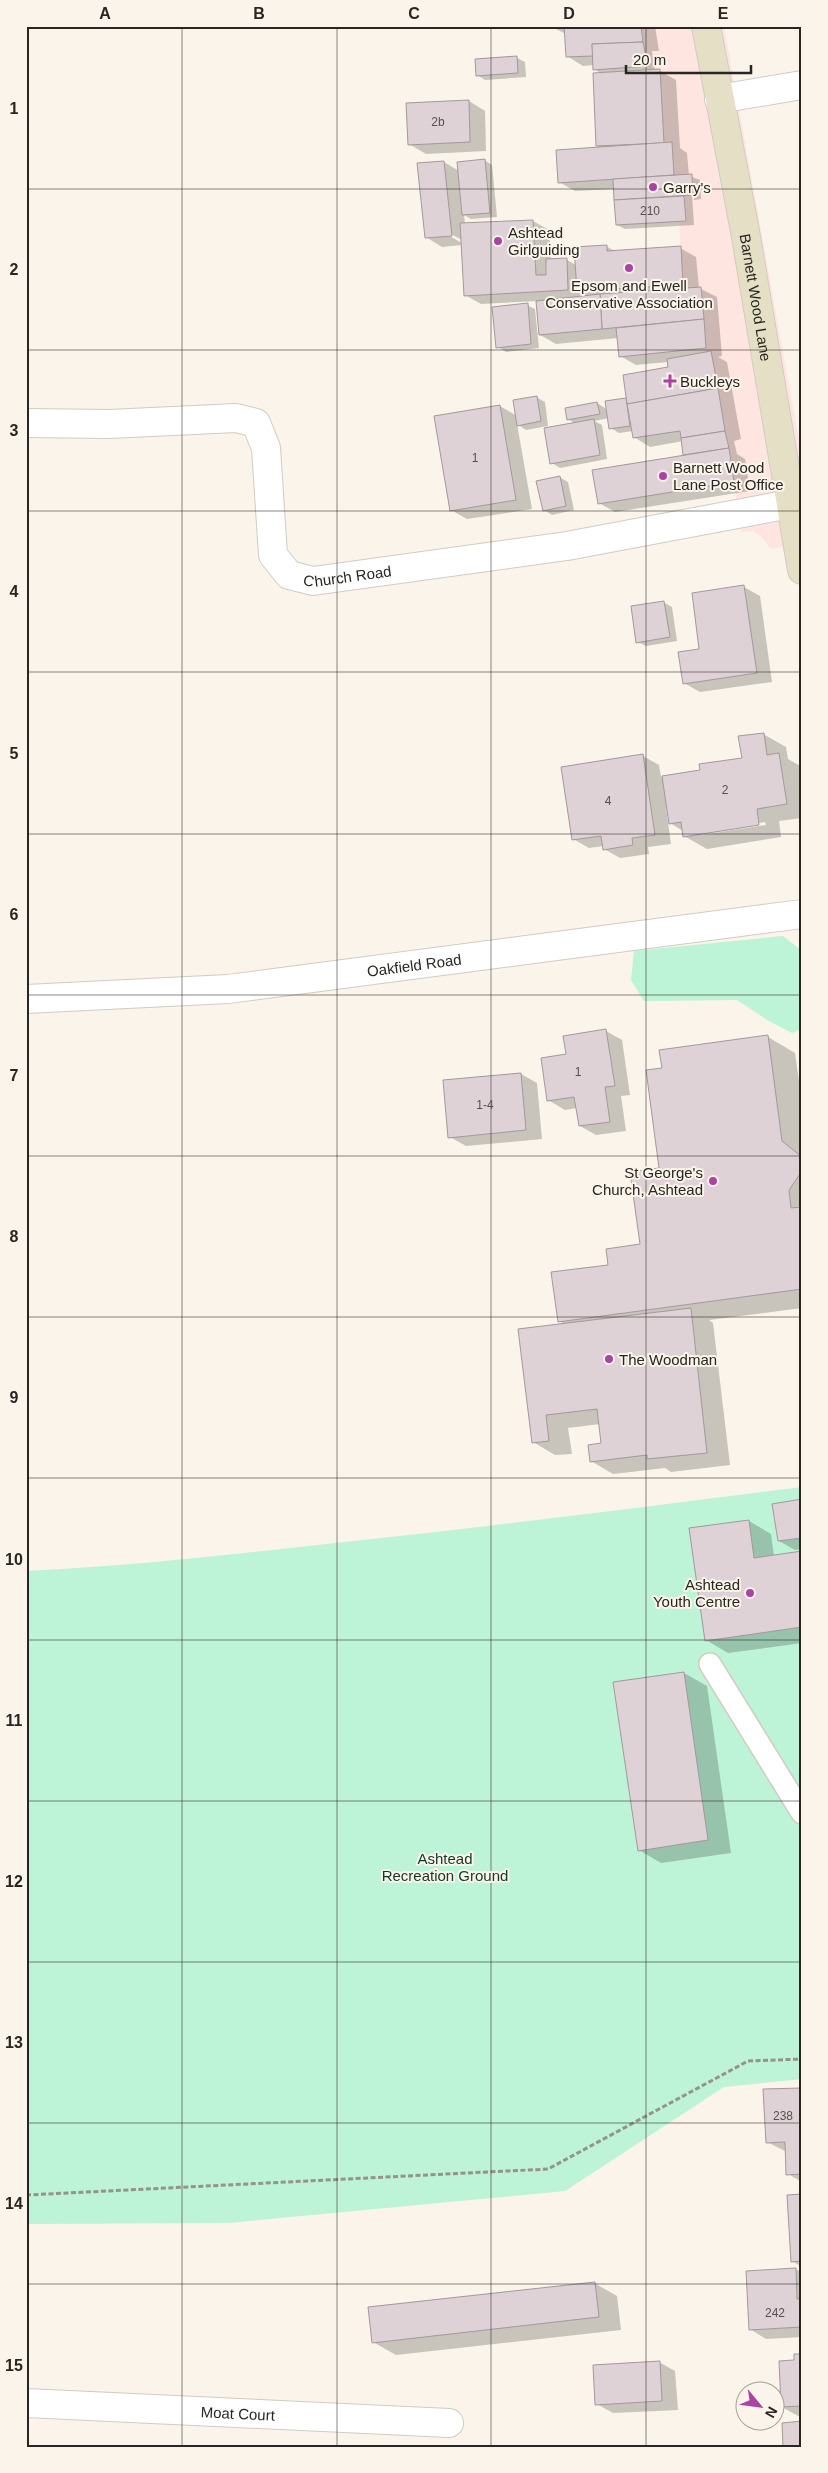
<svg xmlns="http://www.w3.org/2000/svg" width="828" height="2473" font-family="Arial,sans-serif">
	<rect width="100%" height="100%" fill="#faf4ea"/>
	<path fill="#ffe5df" d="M641,26H724L802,457V543L771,549L762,537L753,531L741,532L729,448L711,352H706L701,287L683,288L679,221H686L684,196L693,195L692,175H674L672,143H664L660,70H648Z"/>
	<g fill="#bdf3d6">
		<path d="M783,936L801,950L802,1029L792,1033L769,1021L737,1000L644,1001L631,980L634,951Z"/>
		<path d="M802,1487V2079L724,2087L565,2191L228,2223L26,2224V1571C136,1566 245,1553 354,1541C504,1525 653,1506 802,1487Z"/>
	</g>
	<g fill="#0003" fill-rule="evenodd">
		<path d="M550,26H655L659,51H652L655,71H660L676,80L680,148L687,153L689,176L700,180L701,199L694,200L693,179H691L694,225L625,229L617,225L615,189L575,191L559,182L598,147L594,74H602L594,69V65L583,66L567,56L566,34Z"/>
		<path d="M517,58L525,62L526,77L485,80L477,75Z"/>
		<path d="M469,101L485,111L486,151L426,154L409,144Z"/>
		<path d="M484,160L492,165L497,217L471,219L464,215L465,224L533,221L549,230L551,260H567L576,265L606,246L616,252L680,248L696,257L699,288L717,297L722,356L718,357L727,362L741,439L734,441L737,454L745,459L750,491L615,512L599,503L687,456L684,454L683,441L650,447L634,437L633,431L619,433L611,428L609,418L594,421L602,425L607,459L560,468L552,463L576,424L568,419L597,403L608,410L626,399L628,400L669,368L668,362L636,365L620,356L618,338L556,344L540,335L537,301L481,304L465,295L462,245L442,247L426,237L444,162L459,171ZM447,232L462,240V243L446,234Z"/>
		<path d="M527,305L535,309L539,348L506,352L498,347Z"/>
		<path d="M536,397L545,402L548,426L526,430L517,424L532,509L467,519L451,510L500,406L517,416Z"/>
		<path d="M559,477L568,482L574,510L552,515L544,510Z"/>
		<path d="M744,587L760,596L772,682L700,692L684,683L701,650Z"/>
		<path d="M663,602L672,607L677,641L646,646L638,642Z"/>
		<path d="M763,734L786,747L788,759L802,767V818L779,821L781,837L707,849L684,836L683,831L670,823L668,808H666L671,844L648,847L649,854L620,858L604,849L603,846L589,848L573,839L643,756L659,765L661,777L701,771L743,759ZM765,822L766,825L701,835L699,833Z"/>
		<path d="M606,1031L622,1040L630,1095L621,1096L626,1131L596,1135L580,1126L577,1108L565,1110L548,1100L567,1055Z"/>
		<path d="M768,1037L795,1053L802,1101V1308L709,1320L713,1323L730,1465L671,1472L665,1468L613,1474L591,1461L602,1444L600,1424L568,1428L572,1454L555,1455L533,1442L566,1325L559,1321L610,1266L641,1245L660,1169L663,1069Z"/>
		<path d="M521,1074L537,1083L542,1139L466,1146L450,1137Z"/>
		<path d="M802,1500V1549L795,1550L779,1541Z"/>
		<path d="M749,1521L771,1534L774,1556L802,1553V1643L728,1653L706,1640Z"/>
		<path d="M684,1673L707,1686L731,1853L661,1863L639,1850L614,1683Z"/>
		<path d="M802,2089V2182L788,2174L787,2152L767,2142Z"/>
		<path d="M802,2196V2267L792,2261Z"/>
		<path d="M796,2269L802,2273V2337L766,2339L750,2329Z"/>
		<path d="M594,2283L617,2296L621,2330L396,2355L373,2342Z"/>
		<path d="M802,2355V2416H798L782,2407L795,2361Z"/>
		<path d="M659,2362L675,2371L678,2410L613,2413L597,2404Z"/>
	</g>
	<g fill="#dfd2d6" stroke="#a4989b">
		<path d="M564,26H641L643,42L592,44L593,56L566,57Z"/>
		<path d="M643,42L648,66L593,70L592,44Z"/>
		<path d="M517,56L518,73L476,76L475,59Z"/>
		<path d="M660,69L664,143L596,146L593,73Z"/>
		<path d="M469,100L470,142L408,145L406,103Z"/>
		<path d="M672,142L674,175L558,183L556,150Z"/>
		<path d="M485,159L490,213L462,215L457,162Z"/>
		<path d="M444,161L452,236L425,238L417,163Z"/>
		<path d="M692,174L693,195L614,200L613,179Z"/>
		<path d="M684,196L686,221L616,225L614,200Z"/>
		<path d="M533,220L536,275H546V259L567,258L568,290L464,296L460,223Z"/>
		<path d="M607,245V251L681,246L683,285L577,291L574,247Z"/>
		<path d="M701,287L704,319L602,329L600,294Z"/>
		<path d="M600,294L602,329L539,335L536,301Z"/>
		<path d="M528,303L531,344L496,348L492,307Z"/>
		<path d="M704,319L706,348L619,357L616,328Z"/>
		<path d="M711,351L718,388L627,404L623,375L668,367L667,359Z"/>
		<path d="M718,388L725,431L681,438L680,431L633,438L627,404Z"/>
		<path d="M537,396L541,421L517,426L513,400Z"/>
		<path d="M626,398L630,426L609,429L605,401Z"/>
		<path d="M597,402L600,414L567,420L565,408Z"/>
		<path d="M500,405L516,500L450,511L434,416Z"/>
		<path d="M594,419L600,455L550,464L544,428Z"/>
		<path d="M725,431L729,448L683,455L681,438Z"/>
		<path d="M729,448L734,482L598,504L592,470Z"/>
		<path d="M560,476L566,506L543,511L536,481Z"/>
		<path d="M744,585L757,673L683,684L678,652L699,649L692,593Z"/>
		<path d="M664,601L670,637L636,643L631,606Z"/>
		<path d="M764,733L767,755L779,753L787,804L757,809L759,825L683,837L681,822L669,824L662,776L700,770L699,764L742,758L738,736Z"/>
		<path d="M643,754L655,835L632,838L633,845L603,850L601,836L572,840L561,767Z"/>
		<path d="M606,1029L615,1086L605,1087L610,1122L579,1126L574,1097L547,1101L541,1058L566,1054L563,1036Z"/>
		<path d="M768,1035L782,1141L802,1157V1171L789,1190L791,1208L802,1207V1289L558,1322L551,1272L608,1265L606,1249L640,1244L630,1172L659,1168L646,1070L662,1068L659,1050Z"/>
		<path d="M521,1073L526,1130L448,1138L443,1080Z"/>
		<path d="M691,1308L707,1453L647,1459V1455L590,1462L588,1445L601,1443L597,1409L546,1415L549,1441L532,1443L518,1329Z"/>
		<path d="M802,1499V1538L778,1541L772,1504Z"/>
		<path d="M749,1520L754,1558L802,1551V1627L705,1641L689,1528Z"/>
		<path d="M684,1672L708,1840L638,1851L613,1682Z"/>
		<path d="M802,2088V2174L786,2175L785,2142L766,2143L763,2089Z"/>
		<path d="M802,2194V2261L791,2262L787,2195Z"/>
		<path d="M796,2268L797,2299H802V2327L749,2330L746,2271Z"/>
		<path d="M595,2282L599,2317L372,2343L368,2307Z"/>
		<path d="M794,2354H802V2406L781,2407L779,2361L794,2360Z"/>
		<path d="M660,2361L662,2401L595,2405L593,2365Z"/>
		<path d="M802,2421V2447H783L782,2423Z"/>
	</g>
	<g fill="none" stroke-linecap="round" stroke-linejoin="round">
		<g stroke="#d1ccc2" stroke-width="24">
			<path id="lane" d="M710,1664L802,1813"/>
		</g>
		<g stroke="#d1ccc2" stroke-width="30">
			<g id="street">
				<path d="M719,99L802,85"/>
				<path id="s1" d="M26,423L109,424L236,418L256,423L266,448L273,555L289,575L313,581L567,546L790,504"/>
				<path id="s2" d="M26,999L228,989L802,914"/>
				<path id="s3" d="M26,2403L449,2423"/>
			</g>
		</g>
		<g stroke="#d1ccc2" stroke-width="30">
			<g id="secondary">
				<path id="s4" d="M706,26L745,231L802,570"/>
			</g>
		</g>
		<path stroke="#97938b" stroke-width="3" stroke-dasharray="5 2.5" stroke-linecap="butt" d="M26,2195L548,2169L748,2061L802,2059"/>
		<use href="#lane" stroke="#fff" stroke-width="21"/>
		<use href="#street" stroke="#fff" stroke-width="28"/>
		<use href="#secondary" stroke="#e5dfc6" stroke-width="28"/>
	</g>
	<path fill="none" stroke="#282622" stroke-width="1" stroke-opacity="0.55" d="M182,26V2447M337,26V2447M491,26V2447M646,26V2447M26,189H802M26,350H802M26,511H802M26,672H802M26,834H802M26,995H802M26,1156H802M26,1317H802M26,1478H802M26,1640H802M26,1801H802M26,1962H802M26,2123H802M26,2284H802"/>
	<g fill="#ac42a4" stroke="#faf4ea" stroke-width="2">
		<circle cx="653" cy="187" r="5"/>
		<circle cx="498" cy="241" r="5"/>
		<circle cx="629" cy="268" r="5"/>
		<path d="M667.5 373.5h5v5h5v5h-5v5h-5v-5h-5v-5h5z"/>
		<circle cx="663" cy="476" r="5"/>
		<circle cx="713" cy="1181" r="5"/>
		<circle cx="609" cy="1359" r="5"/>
		<circle cx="750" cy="1593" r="5"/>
	</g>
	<g text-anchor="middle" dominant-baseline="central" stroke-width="4" stroke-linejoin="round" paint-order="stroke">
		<g font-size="12" fill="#56514f">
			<text x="438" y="122">2b</text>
			<text x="650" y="211">210</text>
			<text x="475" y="458">1</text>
			<text x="725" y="790">2</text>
			<text x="608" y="801">4</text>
			<text x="578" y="1072">1</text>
			<text x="485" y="1105">1-4</text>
			<text x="783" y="2116">238</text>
			<text x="775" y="2313">242</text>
		</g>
		<g font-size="15" fill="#282622" stroke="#faf4ea" text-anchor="start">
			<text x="663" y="187">Garry's</text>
			<text x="508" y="232">Ashtead<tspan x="508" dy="17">Girlguiding</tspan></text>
			<text x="629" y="285" text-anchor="middle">Epsom and Ewell<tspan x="629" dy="17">Conservative Association</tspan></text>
			<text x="680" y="381">Buckleys</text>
			<text x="673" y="467">Barnett Wood<tspan x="673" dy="17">Lane Post Office</tspan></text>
			<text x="703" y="1172" text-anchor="end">St George's<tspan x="703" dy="17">Church, Ashtead</tspan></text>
			<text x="619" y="1359">The Woodman</text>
			<text x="740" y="1584" text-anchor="end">Ashtead<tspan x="740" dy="17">Youth Centre</tspan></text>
		</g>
		<g font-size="15" fill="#282622" stroke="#faf4ea">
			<text stroke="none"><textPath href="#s4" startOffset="276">Barnett Wood Lane</textPath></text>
			<text stroke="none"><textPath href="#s1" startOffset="450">Church Road</textPath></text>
			<text stroke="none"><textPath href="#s2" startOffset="390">Oakfield Road</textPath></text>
			<text stroke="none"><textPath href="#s3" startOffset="212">Moat Court</textPath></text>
		</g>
		<g font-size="15" fill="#0f3927" stroke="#faf4ea">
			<text x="445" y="1858">Ashtead<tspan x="445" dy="17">Recreation Ground</tspan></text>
		</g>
	</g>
	<rect width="828" height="2473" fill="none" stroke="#faf4ea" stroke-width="55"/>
	<g transform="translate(760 2406) rotate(119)"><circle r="24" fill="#faf4ea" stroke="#a6a29a"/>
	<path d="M0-4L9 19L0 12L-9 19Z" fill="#ac42a4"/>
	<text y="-8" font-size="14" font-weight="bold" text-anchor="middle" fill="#282622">N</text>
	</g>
	<path d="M626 65v8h125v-8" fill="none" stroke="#282622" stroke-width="2.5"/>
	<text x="633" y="65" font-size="15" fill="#282622" stroke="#faf4ea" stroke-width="4" paint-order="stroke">20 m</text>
	<rect x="28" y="28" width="772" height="2418" fill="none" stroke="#282622" stroke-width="2"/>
	<g font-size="16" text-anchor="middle" font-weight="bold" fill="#282622">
		<text x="105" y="19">A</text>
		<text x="259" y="19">B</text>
		<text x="414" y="19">C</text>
		<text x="569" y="19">D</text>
		<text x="723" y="19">E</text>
		<text x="14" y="114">1</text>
		<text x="14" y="275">2</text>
		<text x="14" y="436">3</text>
		<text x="14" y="597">4</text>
		<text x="14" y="759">5</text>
		<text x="14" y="920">6</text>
		<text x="14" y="1081">7</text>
		<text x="14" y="1242">8</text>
		<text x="14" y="1403">9</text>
		<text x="14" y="1565">10</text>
		<text x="14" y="1726">11</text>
		<text x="14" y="1887">12</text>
		<text x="14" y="2048">13</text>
		<text x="14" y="2209">14</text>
		<text x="14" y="2371">15</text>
	</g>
</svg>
